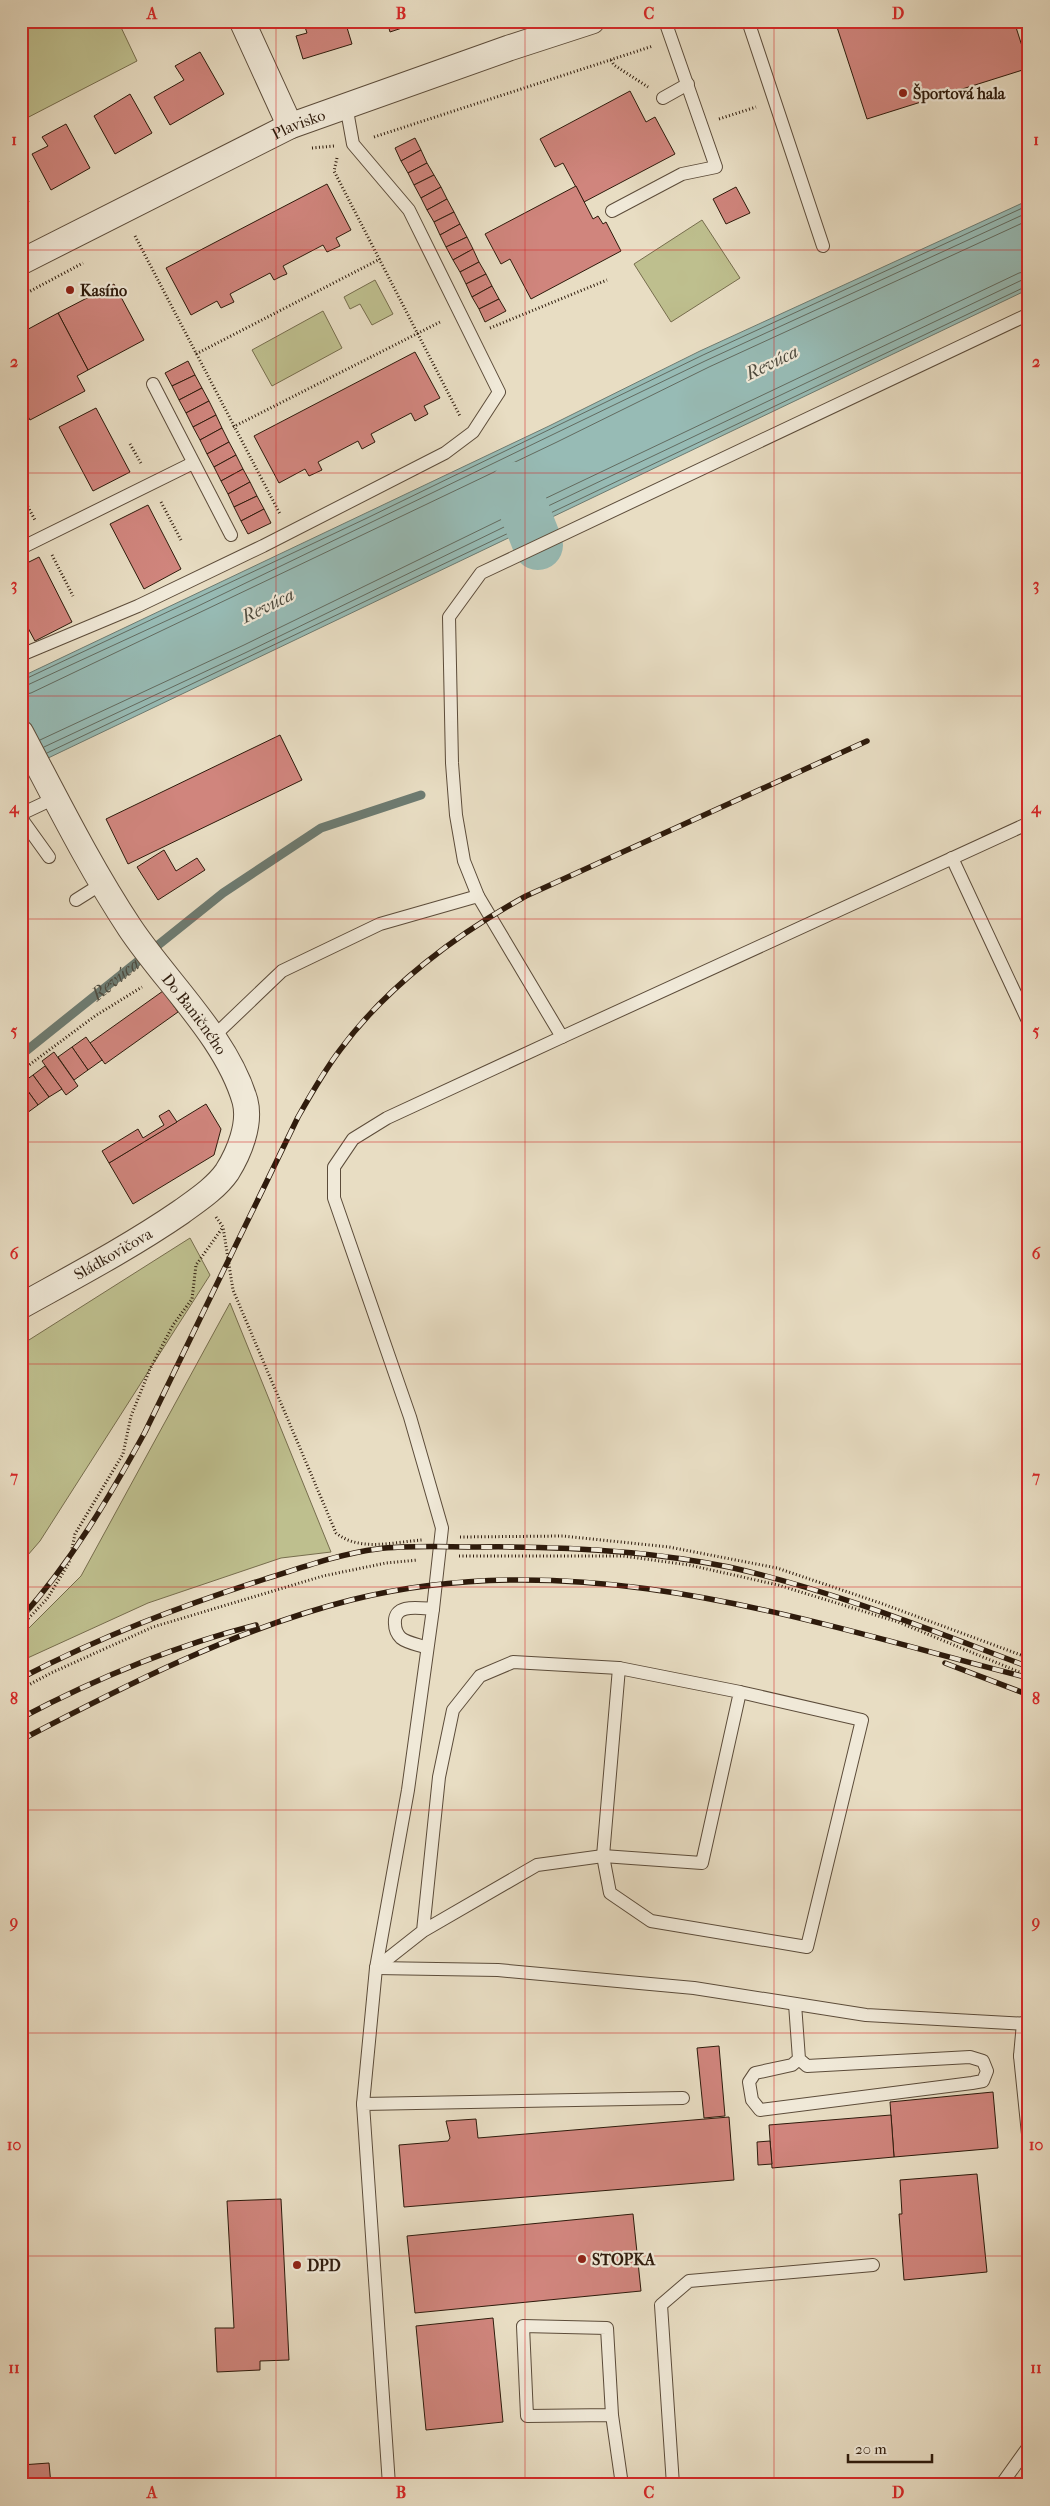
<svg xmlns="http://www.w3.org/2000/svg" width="1050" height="2506" font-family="'IM FELL French Canon',serif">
	<rect width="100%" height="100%" fill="#e8ddc3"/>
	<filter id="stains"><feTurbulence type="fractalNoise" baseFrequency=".004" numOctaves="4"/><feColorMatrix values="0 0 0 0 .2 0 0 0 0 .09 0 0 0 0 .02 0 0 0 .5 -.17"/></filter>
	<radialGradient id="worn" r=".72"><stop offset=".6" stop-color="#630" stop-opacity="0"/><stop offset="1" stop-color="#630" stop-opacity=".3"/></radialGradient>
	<g fill="#bebf8e" stroke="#766d4d">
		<path d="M21,21H118L137,61L21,121Z"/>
		<path d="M702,220L740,278L671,322L634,264Z"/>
		<path d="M375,280L393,314L372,325L360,304L350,309L344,297Z"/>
		<path d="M323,311L342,348L272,386L252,350Z"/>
		<path d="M190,1238L210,1275L40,1541L21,1563V1345Z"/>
		<path d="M230,1303L331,1552L281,1558L148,1603L21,1661V1636L81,1576Z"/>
	</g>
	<path fill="#97bbb5" stroke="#6d7b71" d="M1029,200V289L21,771V677L549,426L700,351Z"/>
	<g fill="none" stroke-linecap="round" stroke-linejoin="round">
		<g stroke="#626b60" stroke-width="1">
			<path d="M21,681L365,519L703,355L1029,205"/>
			<path d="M21,688L194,608L705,361L1029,212"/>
			<path d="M21,695L31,693L557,442L709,367L1029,220"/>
			<path d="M40,740L244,645L498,521L1019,273L1029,271"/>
			<path d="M44,747L247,652L502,528L1022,280L1029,279"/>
			<path d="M47,753L1029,285"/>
		</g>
		<path stroke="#6d7b71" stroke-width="9" id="s1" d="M21,1055L223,893L321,828L421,795"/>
		<path stroke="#97bbb5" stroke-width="50" d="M515,487L538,545"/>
	</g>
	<g fill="#d0857d" stroke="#2e1b0c">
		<path d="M303,21H345L352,44L303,59L296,36L307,33Z"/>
		<path d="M387,21H423L390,32Z"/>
		<path d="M835,21H1014L1029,68L867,119Z"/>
		<path d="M200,52L224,94L170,125L154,97L184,80L175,66Z"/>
		<path d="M630,91L646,122L655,117L675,154L584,202L563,163L555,167L540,139Z"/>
		<path d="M130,94L152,133L115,154L94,116Z"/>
		<path d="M66,124L90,168L51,190L32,154L48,146L42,137Z"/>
		<path d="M415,138L421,150L401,161L395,148Z"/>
		<path d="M421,150L427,163L408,173L401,161Z"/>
		<path d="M427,163L434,175L414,185L408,173Z"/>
		<path d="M434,175L441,187L421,198L414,185Z"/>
		<path d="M327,184L351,230L336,238L340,246L327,252L323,245L283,266L287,274L282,276L274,280L270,273L230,294L234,302L221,308L217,301L191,315L166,268Z"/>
		<path d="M576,186L593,219L598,216L603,224L606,222L621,251L531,299L510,259L501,264L485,234Z"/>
		<path d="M441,187L447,199L427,210L421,198Z"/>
		<path d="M736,187L750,213L726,224L713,199Z"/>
		<path d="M21,189L29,202L21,206Z"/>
		<path d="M447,199L454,212L434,222L427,210Z"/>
		<path d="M454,212L460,224L440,235L434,222Z"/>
		<path d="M460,224L467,237L446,247L440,235Z"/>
		<path d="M467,237L473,249L453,260L446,247Z"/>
		<path d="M473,249L479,262L460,272L453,260Z"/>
		<path d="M479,262L486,274L466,284L460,272Z"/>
		<path d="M486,274L492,286L472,297L466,284Z"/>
		<path d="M114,284L144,340L88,370L58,313Z"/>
		<path d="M492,286L499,299L479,309L472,297Z"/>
		<path d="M499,299L506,311L485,322L479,309Z"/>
		<path d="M58,313L88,370L77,376L85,391L30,420L21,404V333Z"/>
		<path d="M415,352L440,398L424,406L428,414L415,421L411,413L371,434L375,442L362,449L358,441L318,462L322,470L309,476L305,469L279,483L254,436Z"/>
		<path d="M188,361L195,375L172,386L165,373Z"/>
		<path d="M195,375L202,388L179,400L172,386Z"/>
		<path d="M202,388L209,401L186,413L179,400Z"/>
		<path d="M209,401L216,415L193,427L186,413Z"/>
		<path d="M96,408L130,472L93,491L59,427Z"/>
		<path d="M216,415L222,428L200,440L193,427Z"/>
		<path d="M222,428L229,442L207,454L200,440Z"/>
		<path d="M229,442L236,455L214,467L207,454Z"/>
		<path d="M236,455L243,469L221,481L214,467Z"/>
		<path d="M243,469L250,482L228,494L221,481Z"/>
		<path d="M250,482L257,496L234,507L228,494Z"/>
		<path d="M257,496L264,509L241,521L234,507Z"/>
		<path d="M148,505L181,569L144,589L110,524Z"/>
		<path d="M264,509L271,523L248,534L241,521Z"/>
		<path d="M39,557L72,622L35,641L21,615V566Z"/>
		<path d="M280,735L302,780L128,864L106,819Z"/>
		<path d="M164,850L176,871L197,858L205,870L158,900L137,867Z"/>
		<path d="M163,991L178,1012L105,1064L90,1043Z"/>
		<path d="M86,1037L102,1060L88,1070L72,1047Z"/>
		<path d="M72,1047L88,1070L74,1080L58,1057Z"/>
		<path d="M54,1052L78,1086L66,1095L42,1061Z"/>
		<path d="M45,1066L62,1089L49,1097L33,1075Z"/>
		<path d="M33,1075L49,1097L38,1105L22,1083Z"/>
		<path d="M22,1083L38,1105L27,1113L21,1106Z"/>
		<path d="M206,1104L221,1129L214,1155L133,1204L109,1163Z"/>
		<path d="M21,1106L27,1113L21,1117Z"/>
		<path d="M169,1110L177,1122L109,1163L102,1151L138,1129L143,1138L164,1125L159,1116Z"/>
		<path d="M719,2046L725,2116L704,2118L697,2048Z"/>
		<path d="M993,2092L998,2148L894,2157L890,2102Z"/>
		<path d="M891,2115L894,2157L772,2168L769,2125Z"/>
		<path d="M729,2117L734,2180L404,2207L399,2145L448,2141L450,2138L446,2121L476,2119L478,2138Z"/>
		<path d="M770,2141L772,2164L758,2165L757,2142Z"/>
		<path d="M977,2174L987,2272L904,2280L899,2214H902L900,2180Z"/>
		<path d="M281,2199L289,2360L260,2361V2370L217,2372L215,2328H234L227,2201Z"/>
		<path d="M633,2214L641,2291L415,2313L407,2236Z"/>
		<path d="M493,2318L503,2422L426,2430L416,2326Z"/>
		<path d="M49,2463L51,2485H21V2465Z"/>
	</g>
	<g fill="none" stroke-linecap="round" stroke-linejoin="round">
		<g stroke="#5c4c3a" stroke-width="14">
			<g id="service">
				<path d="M748,21L823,246"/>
				<path d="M663,98L688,84"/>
				<path d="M612,211L682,174L716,167L665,21"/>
				<path d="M153,384L231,535"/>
				<path d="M21,548L193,463"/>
				<path d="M21,655L138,606L263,546L445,453L473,432L499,392L409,210L353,144L346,105"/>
				<path d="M21,814L55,798"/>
				<path d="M21,818L49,857"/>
				<path d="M952,858L1029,1023"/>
				<path d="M478,896L464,861L456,815L452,763L449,617L481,573L1029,314"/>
				<path d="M76,900L103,883"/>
				<path d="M213,1037L282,971L380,924L478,896L562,1037L1029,823"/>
				<path d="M433,1609L442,1528L410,1417L334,1198V1167L353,1139L387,1118L562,1037"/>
				<path d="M619,1668L603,1856L610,1893L651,1921L807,1947L862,1720L740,1692"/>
				<path d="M376,1968L423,1931L537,1865L603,1856L702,1863L740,1692L619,1668L513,1662L480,1676L453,1710L439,1777L423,1931"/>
				<path d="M376,1968L498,1970L694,1988L866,2015L1029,2024"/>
				<path d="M795,2004L799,2059L792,2065L755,2073L749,2082L752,2100L760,2110L972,2083L983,2081L987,2071L983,2061L970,2057L807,2066L799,2059"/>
				<path d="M1023,2023L1020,2056L1028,2057"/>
				<path d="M1020,2056L1028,2134"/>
				<path d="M363,2104L376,1968L408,1790L433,1609C419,1608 393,1603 395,1624C395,1628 397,1634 401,1638C407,1643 420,1645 427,1648"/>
				<path d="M612,2415L527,2416L523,2326L607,2328L612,2415L622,2485"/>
				<path d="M389,2485L363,2104L683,2098"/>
				<path d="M673,2485L661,2305L689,2281L873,2265"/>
				<path d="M1001,2485L1029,2446"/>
			</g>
		</g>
		<g stroke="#5c4c3a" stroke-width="27">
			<g id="minor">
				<path d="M242,21L290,126"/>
				<path id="s2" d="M21,262L290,126L509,48L592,21"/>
				<path id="s3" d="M21,733C56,799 89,866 130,928C166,982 227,1038 245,1101C251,1124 239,1153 227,1172C216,1188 196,1201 181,1212C130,1247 75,1276 21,1306"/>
			</g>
		</g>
		<g stroke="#2e1b0c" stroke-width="3" stroke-dasharray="1 2.5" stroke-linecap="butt">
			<path d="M689,26L702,21"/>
			<path d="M611,60L614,65L648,87"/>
			<path d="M719,119L756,107"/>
			<path d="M374,137L653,46"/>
			<path d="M312,148L334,146"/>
			<path d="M337,158L334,171L460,416"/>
			<path d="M135,236L280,514"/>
			<path d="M21,296L83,263"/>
			<path d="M490,328L607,280"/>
			<path d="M196,354L380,259"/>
			<path d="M233,427L442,321"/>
			<path d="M130,444L142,465"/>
			<path d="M21,494L35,520"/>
			<path d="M161,502L182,542"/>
			<path d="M52,555L73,596"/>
			<path d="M21,1071L95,1016L142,987"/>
			<path d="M216,1217L223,1227L233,1290L336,1533C360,1552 393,1542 422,1540"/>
			<path d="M460,1537L563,1536L669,1547L777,1568L883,1604L1029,1658"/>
			<path d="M459,1556H623L689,1565L778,1585L898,1622L1029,1676"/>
			<path d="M21,1626L47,1599L69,1563L75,1534L123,1454L131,1416L150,1369L173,1325L192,1299L196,1265L223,1227"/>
			<path d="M21,1689L51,1673L153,1627L323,1576L386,1563L418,1560"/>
		</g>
		<use href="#service" stroke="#f0e9d8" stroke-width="12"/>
		<use href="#minor" stroke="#f0e9d8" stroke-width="25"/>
		<g stroke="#2e1b0c" stroke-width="5.5">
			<g id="rail">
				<path d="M21,1618C71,1562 109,1498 145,1432L298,1117C311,1094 324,1071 340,1050C387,986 457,934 526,896L867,741"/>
				<path d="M945,1663L1029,1695"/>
				<path d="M21,1678C102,1636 178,1607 265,1579C301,1568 339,1554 377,1549C410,1545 444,1547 477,1547C562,1546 646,1550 729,1567C832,1590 930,1630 1029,1667"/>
				<path d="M21,1718C97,1678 174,1646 256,1625"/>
				<path d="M21,1740C126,1685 236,1629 351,1600C582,1542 806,1621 1029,1678"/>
			</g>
		</g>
		<use href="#rail" stroke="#f0e9d8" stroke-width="4" stroke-dasharray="11" stroke-linecap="butt"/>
	</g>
	<path fill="none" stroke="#d62828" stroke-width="1" stroke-opacity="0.55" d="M276,21V2485M525,21V2485M774,21V2485M21,250H1029M21,473H1029M21,696H1029M21,919H1029M21,1142H1029M21,1364H1029M21,1587H1029M21,1810H1029M21,2033H1029M21,2256H1029"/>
	<g fill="#8f2418" stroke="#f0e9d8" stroke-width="2">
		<circle cx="903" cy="93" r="5"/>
		<circle cx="70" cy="290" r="5"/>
		<circle cx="582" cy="2259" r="5"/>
		<circle cx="297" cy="2265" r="5"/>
	</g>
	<g text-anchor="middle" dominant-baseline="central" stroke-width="4.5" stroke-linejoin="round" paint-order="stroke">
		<g font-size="16" font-weight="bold" fill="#2e1b0c" stroke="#f0e9d8" text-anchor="start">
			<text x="913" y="93">Športová hala</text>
			<text x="80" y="290">Kasíno</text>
			<text x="592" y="2259">STOPKA</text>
			<text x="307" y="2265">DPD</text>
		</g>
		<g font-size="16" fill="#2e1b0c" stroke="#f0e9d8">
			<text stroke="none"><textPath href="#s2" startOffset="310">Plavisko</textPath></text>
			<text stroke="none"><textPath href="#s3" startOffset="331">Do Baničného</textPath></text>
			<text transform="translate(113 1254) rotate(-30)">Sládkovičova</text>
		</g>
		<g font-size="18" font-style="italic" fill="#4e4b3f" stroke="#f0e9d8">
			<text transform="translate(772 363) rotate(-26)">Revúca</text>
			<text transform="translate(268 606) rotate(-26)">Revúca</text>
			<text stroke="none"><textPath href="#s1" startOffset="121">Revúca</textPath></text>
		</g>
	</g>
	<rect width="1050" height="2506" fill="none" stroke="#e8ddc3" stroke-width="55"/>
	<path d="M848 2454v8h84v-8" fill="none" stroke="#2e1b0c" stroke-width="2.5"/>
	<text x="855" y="2454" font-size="15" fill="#2e1b0c" stroke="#f0e9d8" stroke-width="4" paint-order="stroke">20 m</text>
	<rect x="28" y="28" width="994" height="2450" fill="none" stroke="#d62828" stroke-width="2"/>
	<g font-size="16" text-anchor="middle" font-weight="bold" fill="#d62828">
		<text x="152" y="19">A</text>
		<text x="401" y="19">B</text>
		<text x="649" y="19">C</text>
		<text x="898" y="19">D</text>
		<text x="14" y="145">1</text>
		<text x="1036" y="145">1</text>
		<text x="14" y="367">2</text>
		<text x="1036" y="367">2</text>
		<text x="14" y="590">3</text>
		<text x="1036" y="590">3</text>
		<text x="14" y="813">4</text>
		<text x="1036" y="813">4</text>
		<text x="14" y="1036">5</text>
		<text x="1036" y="1036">5</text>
		<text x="14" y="1259">6</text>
		<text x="1036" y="1259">6</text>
		<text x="14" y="1482">7</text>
		<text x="1036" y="1482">7</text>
		<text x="14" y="1704">8</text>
		<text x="1036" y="1704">8</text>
		<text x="14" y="1927">9</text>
		<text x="1036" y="1927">9</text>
		<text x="14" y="2150">10</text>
		<text x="1036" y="2150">10</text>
		<text x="14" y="2373">11</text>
		<text x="1036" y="2373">11</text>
		<text x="152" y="2498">A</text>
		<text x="401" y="2498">B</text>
		<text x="649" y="2498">C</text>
		<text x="898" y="2498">D</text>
	</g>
	<rect width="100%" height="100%" filter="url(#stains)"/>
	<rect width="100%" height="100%" fill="url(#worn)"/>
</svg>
